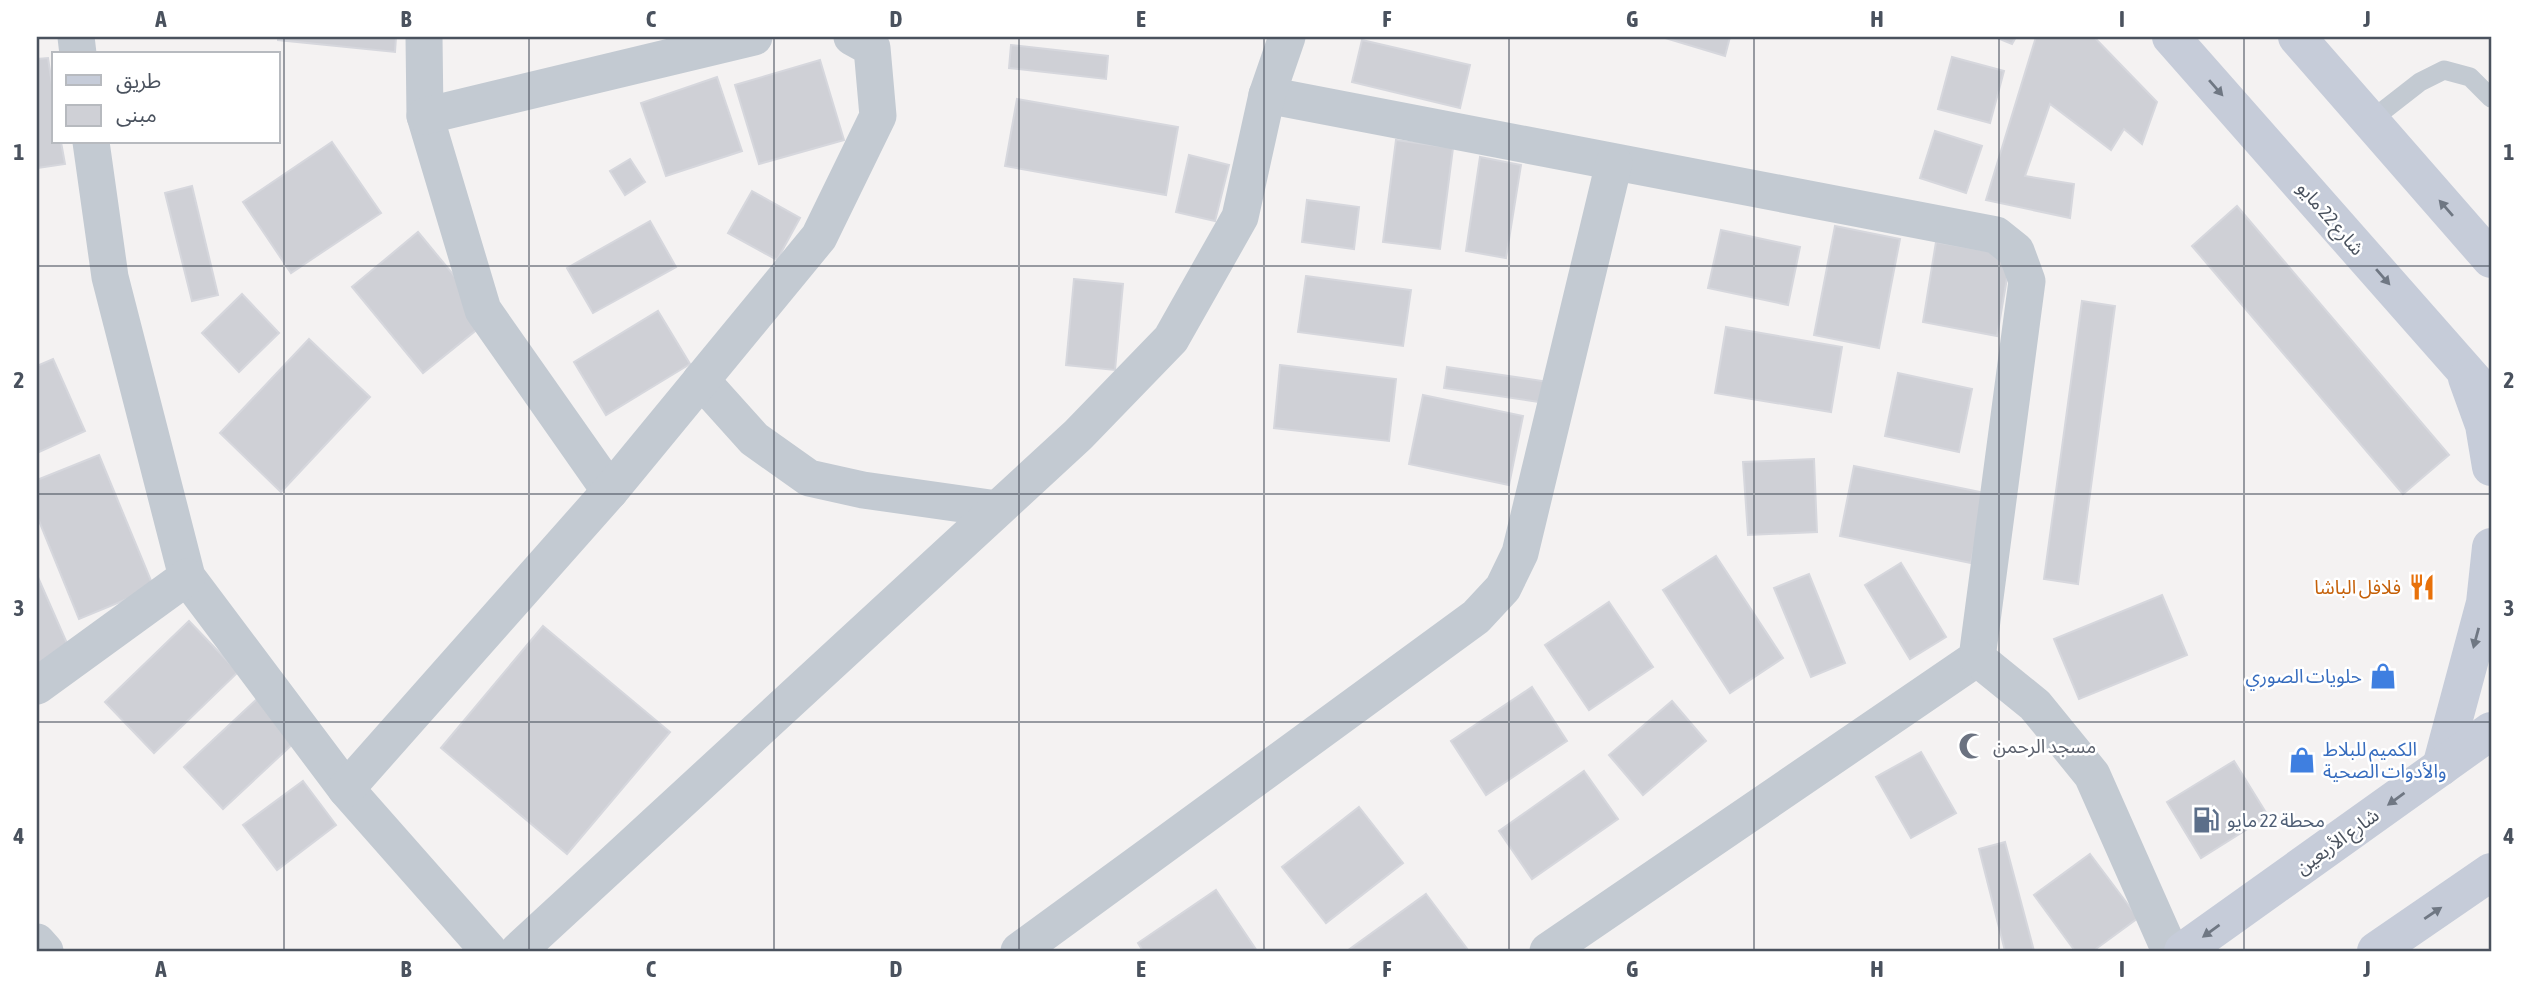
<svg xmlns="http://www.w3.org/2000/svg" width="2528" height="988" font-family="'Asap Condensed','Noto Sans Arabic',sans-serif">
	<rect width="100%" height="100%" fill="#f4f2f2"/>
	<g fill="#cfd0d6" stroke="#d6d7dd" stroke-width="2">
		<path d="M278,37H396L395,52L278,40Z"/>
		<path d="M1662,37H1730L1725,56Z"/>
		<path d="M1995,37H2016L2012,44Z"/>
		<path d="M2036,37H2094L2157,102L2142,144L2124,129L2111,150L2050,104L2025,176L2074,184L2070,218L1986,200Z"/>
		<path d="M1362,40L1470,65L1460,108L1352,82Z"/>
		<path d="M1011,45L1108,56L1106,79L1009,68Z"/>
		<path d="M1952,57L2004,71L1990,123L1938,109Z"/>
		<path d="M48,58L54,97V142H61L65,164L37,168V59Z"/>
		<path d="M820,60L844,140L759,164L735,85Z"/>
		<path d="M717,77L742,151L666,176L641,103Z"/>
		<path d="M1017,99L1178,127L1166,195L1005,166Z"/>
		<path d="M1935,131L1982,146L1966,193L1920,178Z"/>
		<path d="M1396,140L1453,148L1440,249L1383,242Z"/>
		<path d="M332,142L381,213L291,273L243,202Z"/>
		<path d="M1189,155L1229,165L1215,221L1176,212Z"/>
		<path d="M1480,157L1521,165L1506,258L1466,251Z"/>
		<path d="M630,159L645,182L625,195L610,171Z"/>
		<path d="M192,186L218,295L192,301L165,193Z"/>
		<path d="M752,191L800,218L777,260L728,233Z"/>
		<path d="M1307,200L1359,207L1354,249L1302,242Z"/>
		<path d="M2237,206L2449,455L2403,494L2192,246Z"/>
		<path d="M650,221L676,267L593,313L567,268Z"/>
		<path d="M1835,226L1900,239L1879,348L1814,335Z"/>
		<path d="M1721,230L1800,247L1788,305L1708,288Z"/>
		<path d="M418,232L490,319L423,373L352,287Z"/>
		<path d="M1936,242L2011,255L1997,336L1923,322Z"/>
		<path d="M1306,276L1411,290L1403,346L1298,332Z"/>
		<path d="M1074,279L1123,284L1115,370L1066,365Z"/>
		<path d="M242,294L279,333L239,372L202,333Z"/>
		<path d="M2082,301L2115,306L2078,584L2044,579Z"/>
		<path d="M658,311L690,364L606,415L574,362Z"/>
		<path d="M1726,327L1842,347L1831,412L1715,393Z"/>
		<path d="M309,339L370,397L281,492L220,433Z"/>
		<path d="M53,359L85,431L37,453V366Z"/>
		<path d="M1280,365L1396,379L1389,441L1274,428Z"/>
		<path d="M1447,367L1549,382L1546,403L1444,388Z"/>
		<path d="M1898,373L1972,389L1959,452L1885,436Z"/>
		<path d="M1423,395L1523,416L1509,485L1409,464Z"/>
		<path d="M99,455L154,588L79,619L37,516V480Z"/>
		<path d="M1814,459L1817,532L1748,535L1743,462Z"/>
		<path d="M1854,466L1985,493L1971,563L1840,536Z"/>
		<path d="M1716,556L1783,658L1730,693L1663,590Z"/>
		<path d="M1901,563L1946,637L1910,659L1865,585Z"/>
		<path d="M1809,574L1845,663L1811,677L1774,588Z"/>
		<path d="M37,575L73,657L37,673Z"/>
		<path d="M2162,595L2187,655L2079,699L2054,639Z"/>
		<path d="M1609,602L1653,667L1589,710L1545,645Z"/>
		<path d="M189,621L238,672L154,753L105,702Z"/>
		<path d="M543,626L670,732L567,854L441,748Z"/>
		<path d="M1532,687L1567,741L1486,795L1451,741Z"/>
		<path d="M257,699L296,741L223,809L184,767Z"/>
		<path d="M1672,701L1706,741L1643,795L1609,755Z"/>
		<path d="M1921,752L1956,813L1911,838L1876,777Z"/>
		<path d="M2234,761L2268,816L2201,858L2167,802Z"/>
		<path d="M1584,771L1618,819L1532,879L1499,831Z"/>
		<path d="M303,781L336,825L277,870L243,825Z"/>
		<path d="M1359,807L1403,863L1326,923L1282,867Z"/>
		<path d="M2005,842L2034,951H2005L1979,849Z"/>
		<path d="M2090,854L2138,918L2093,951H2075L2034,895Z"/>
		<path d="M1216,890L1257,951H1143L1138,943Z"/>
		<path d="M1426,894L1468,950L1347,951Z"/>
	</g>
	<g fill="none" stroke-linecap="round" stroke-linejoin="round">
		<path stroke="#c3cad2" stroke-width="19" d="M2370,121L2420,82L2444,70L2470,77L2491,98"/>
		<g stroke="#c3cad2" stroke-width="37">
			<path d="M76,37L78,54"/>
			<path d="M424,37L425,116L483,310L610,491"/>
			<path d="M1267,95L1996,235L2016,251L2027,281L1977,658L1548,951"/>
			<path d="M425,116L754,37"/>
			<path d="M91,142L110,277L187,577L346,789L489,951"/>
			<path d="M701,380L754,439L809,478L863,490L997,509"/>
			<path d="M1977,658L2035,705L2092,775L2170,951"/>
			<path d="M37,686L187,577"/>
			<path d="M346,789L610,491L819,237L878,116L872,48L852,37"/>
			<path d="M37,942L45,951"/>
			<path d="M518,951L1078,435L1171,339L1240,217L1267,95L1287,37"/>
			<path d="M1019,951L1476,617L1503,588L1520,553L1614,163"/>
		</g>
		<g stroke="#c6ccd9" stroke-width="38">
			<path d="M2171,37L2491,400"/>
			<path d="M2297,37L2491,259"/>
			<path d="M2467,378L2484,425L2491,467"/>
			<path d="M2441,767L2485,603L2491,547"/>
			<path d="M2183,951L2491,731"/>
			<path d="M2376,951L2491,872"/>
		</g>
	</g>
	<defs><path id="oneway-solid" d="M-6-.8H1V-3.2L6.5 0L1 3.2V.8H-6Z" transform="scale(1.75)"/></defs>
	<g fill="#6f7783">
		<use href="#oneway-solid" transform="translate(2216 88) rotate(49)"/>
		<use href="#oneway-solid" transform="translate(2446 208) rotate(-131)"/>
		<use href="#oneway-solid" transform="translate(2383 277) rotate(49)"/>
		<use href="#oneway-solid" transform="translate(2476 638) rotate(105)"/>
		<use href="#oneway-solid" transform="translate(2396 799) rotate(144)"/>
		<use href="#oneway-solid" transform="translate(2433 913) rotate(-34)"/>
		<use href="#oneway-solid" transform="translate(2211 931) rotate(144)"/>
	</g>
	<path fill="none" stroke="#4a525e" stroke-width="2" stroke-opacity="0.55" d="M284,37V951M529,37V951M774,37V951M1019,37V951M1264,37V951M1509,37V951M1754,37V951M1999,37V951M2244,37V951M37,266H2491M37,494H2491M37,722H2491"/>
	<defs>
		<g id="restaurant-bare" transform="scale(2.1)"><path d="M-5-6h1v4h1v-4h1v4h1v-4h1v5L-1.5 .5V6h-2V.5L-5-1ZM5-6V6H3V1.5H1.5Q1.5-4 5-6Z" fill="#e8710a" stroke="#fff" stroke-width="2.5" paint-order="stroke"/></g>
		<g id="shop-bare" transform="scale(2.1)"><path d="M-5-2.5h2.3a2.7 3.5 0 0 1 5.4 0H5L5.5 6h-11ZM-1.5-2.5h3a1.5 2.3 0 0 0-3 0Z" fill="#3f7fe0" stroke="#fff" stroke-width="2.5" paint-order="stroke"/></g>
		<g id="mosque-bare" transform="scale(2.1)"><path d="M3.5-4.9A6 6 0 1 0 3.5 4.9A5 5 0 1 1 3.5-4.9Z" fill="#6b7280" stroke="#fff" stroke-width="2.5" paint-order="stroke"/></g>
		<g id="fuel-bare" transform="scale(2.1)"><path d="M-5.5-6h7V0h2V4h1.3V-2.5L3-4.5l.8-.8L6-3V5H2.5V1h-1V6h-7ZM-4.2-4.7v3.2H.2V-4.7Z" fill="#5c6f8a" stroke="#fff" stroke-width="2.5" paint-order="stroke"/></g>
	</defs>
	<g fill-rule="evenodd">
		<use href="#restaurant-bare" x="2422" y="587"/>
		<use href="#shop-bare" x="2383" y="676"/>
		<use href="#mosque-bare" x="1972" y="746"/>
		<use href="#shop-bare" x="2302" y="760"/>
		<use href="#fuel-bare" x="2206" y="820"/>
	</g>
	<g text-anchor="middle" dominant-baseline="central" stroke-width="5" stroke-linejoin="round" paint-order="stroke">
		<g font-size="19" fill="#4a525e" stroke="#fff">
			<text transform="translate(2331 218) rotate(49)">شارع 22 مايو</text>
			<text transform="translate(2337 841) rotate(-36)">شارع الأربعين</text>
		</g>
		<g font-size="19" fill="#c56008" stroke="#fff" text-anchor="end">
			<text x="2401" y="587">فلافل الباشا</text>
		</g>
		<g font-size="19" fill="#366cbe" stroke="#fff" text-anchor="end">
			<text x="2362" y="676">حلويات الصوري</text>
			<text x="2323" y="749" text-anchor="start">الكميم للبلاط<tspan x="2323" dy="22">والأدوات الصحية</tspan></text>
		</g>
		<g font-size="19" fill="#5b616d" stroke="#fff" text-anchor="start">
			<text x="1993" y="746">مسجد الرحمن</text>
		</g>
		<g font-size="19" fill="#4e5e75" stroke="#fff" text-anchor="start">
			<text x="2227" y="820">محطة 22 مايو</text>
		</g>
	</g>
	<rect width="2528" height="988" fill="none" stroke="#ffffff" stroke-width="77"/>
	<rect x="52" y="52" width="228" height="91" fill="#ffffff" stroke="#b7babf" stroke-width="2"/>
	<rect x="66" y="75" width="35" height="10" fill="#c6ccd9" stroke="#b7babf" stroke-width="2"/>
	<text x="116" y="88" font-size="21" fill="#4a525e">طريق</text>
	<rect x="66" y="105" width="35" height="21" fill="#cfd0d6" stroke="#b7babf" stroke-width="2"/>
	<text x="116" y="122" font-size="21" fill="#4a525e">مبنى</text>
	<rect x="38" y="38" width="2452" height="912" fill="none" stroke="#4a525e" stroke-width="2.5"/>
	<g font-size="23" text-anchor="middle" font-weight="bold" fill="#4a525e">
		<text x="161" y="27">A</text>
		<text x="406" y="27">B</text>
		<text x="651" y="27">C</text>
		<text x="896" y="27">D</text>
		<text x="1141" y="27">E</text>
		<text x="1387" y="27">F</text>
		<text x="1632" y="27">G</text>
		<text x="1877" y="27">H</text>
		<text x="2122" y="27">I</text>
		<text x="2367" y="27">J</text>
		<text x="19" y="160">1</text>
		<text x="2509" y="160">1</text>
		<text x="19" y="388">2</text>
		<text x="2509" y="388">2</text>
		<text x="19" y="616">3</text>
		<text x="2509" y="616">3</text>
		<text x="19" y="844">4</text>
		<text x="2509" y="844">4</text>
		<text x="161" y="977">A</text>
		<text x="406" y="977">B</text>
		<text x="651" y="977">C</text>
		<text x="896" y="977">D</text>
		<text x="1141" y="977">E</text>
		<text x="1387" y="977">F</text>
		<text x="1632" y="977">G</text>
		<text x="1877" y="977">H</text>
		<text x="2122" y="977">I</text>
		<text x="2367" y="977">J</text>
	</g>
</svg>
